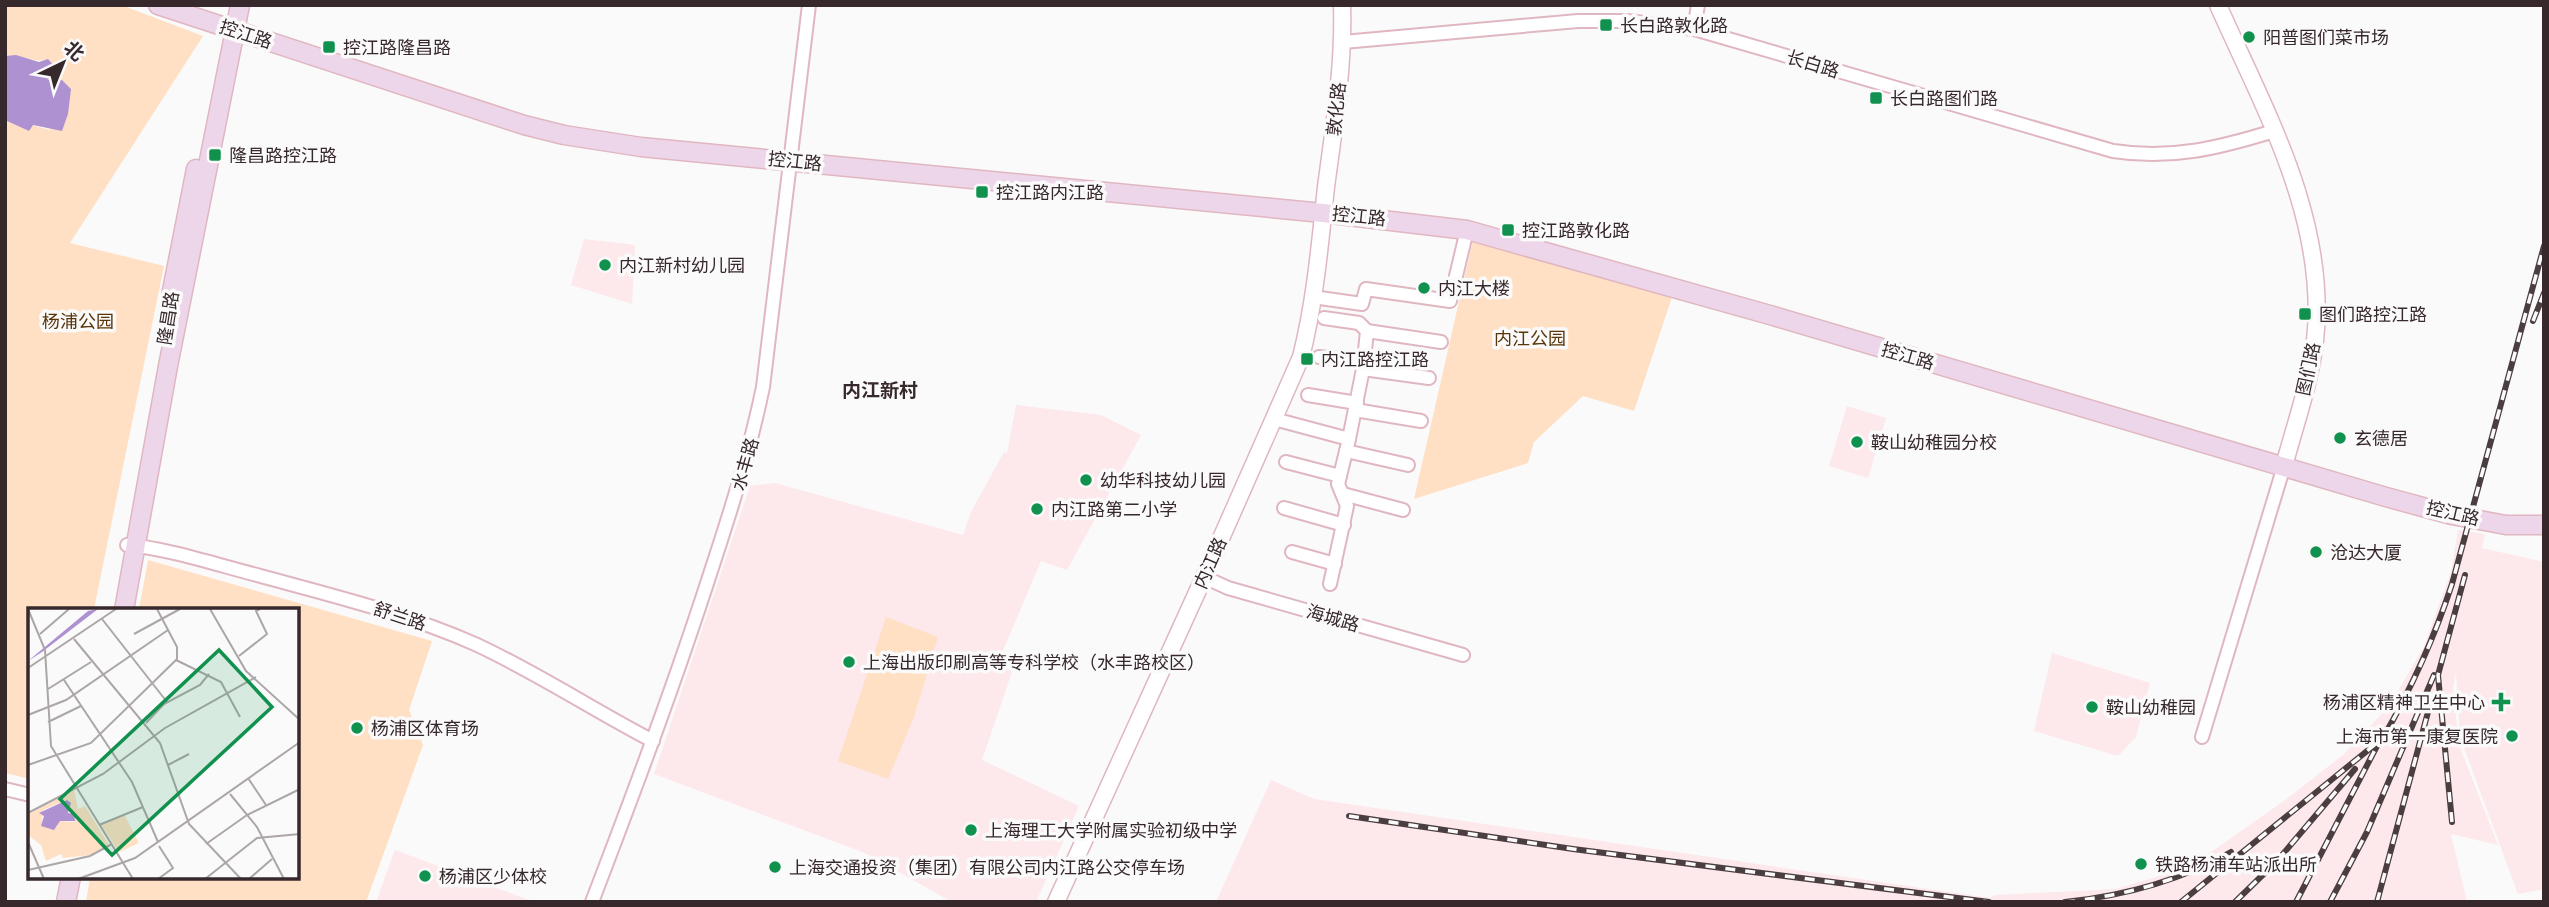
<svg xmlns="http://www.w3.org/2000/svg" width="2549" height="907" font-family="Inter,'Noto Sans SC',sans-serif">
	<rect width="100%" height="100%" fill="#fafafa"/>
	<g fill="#fde8ec">
		<path d="M584,239L635,245L632,304L571,285Z"/>
		<path d="M1016,405L1101,415L1141,435L1067,570L1041,561L1002,653L1012,672L982,760L1079,806L1036,902H952L865,853L654,774L750,486L775,483L963,535L971,512L1004,452L1007,453Z"/>
		<path d="M1847,406L1886,418L1868,478L1829,466Z"/>
		<path d="M2458,530L2485,534L2482,548L2544,562V889L2518,894L2460,737L2456,673L2453,688L2459,745L2498,845L2451,834L2467,902H1216L1271,780L1314,799L1990,898L1995,895L2116,889L2166,874L2214,850L2288,798L2344,754L2390,705L2424,646L2451,572Z"/>
		<path d="M2052,653L2150,683L2136,737L2118,756L2034,731Z"/>
		<path d="M395,850L534,902H376Z"/>
	</g>
	<g fill="#ffe0c5">
		<path d="M5,5H121L203,36L70,243L164,266L94,609L30,610V779L5,773V124L7,121L29,131L32,125L50,130L44,81L54,77L56,68L48,60C34,63 21,54 5,56Z"/>
		<path d="M1473,240L1672,297L1634,411L1583,396L1534,442L1528,463L1414,499Z"/>
		<path d="M148,560L432,641L409,710L423,745L366,902H86L90,877H298V610L139,609Z"/>
		<path d="M886,617L938,637L914,717L888,779L838,761Z"/>
	</g>
	<path fill="#ad91d1" d="M16,55L39,62L48,59L56,68L54,77L47,80H62L71,89L68,114L62,131L33,125L29,131L7,121L5,124V56Z"/>
	<g fill="none" stroke-linecap="round" stroke-linejoin="round">
		<g stroke="#e0b7c0" stroke-width="16">
			<g id="minor">
				<path d="M1694,29L1698,5"/>
				<path d="M1343,42L1578,21H1627L1694,29L2113,151C2171,160 2219,148 2274,131"/>
				<path d="M1313,297L1362,304L1366,289L1450,301L1467,230"/>
				<path d="M1367,331L1441,342"/>
				<path d="M1319,357L1364,361"/>
				<path d="M1363,369L1429,378"/>
				<path d="M1308,395L1357,403"/>
				<path d="M1355,410L1421,421"/>
				<path d="M1274,419L1349,439L1363,369L1367,331L1359,323L1324,318"/>
				<path d="M1346,451L1408,465"/>
				<path d="M1286,462L1340,476"/>
				<path d="M1343,494L1403,510"/>
				<path d="M1284,508L1344,525"/>
				<path d="M127,545C166,548 218,565 257,575C330,595 405,613 475,644C536,672 593,710 653,741"/>
				<path d="M1292,552L1335,564"/>
				<path d="M1204,577L1228,588L1463,655"/>
				<path d="M1330,584L1347,506L1338,484L1349,439"/>
				<path d="M2202,737L2284,466"/>
				<path d="M5,789L30,795"/>
				<path d="M592,902C634,792 675,683 711,571C731,510 750,450 763,387L809,5"/>
			</g>
		</g>
		<g stroke="#e0b7c0" stroke-width="19">
			<g id="tertiary">
				<path d="M2218,5C2265,111 2328,220 2315,341C2310,383 2295,425 2284,466"/>
				<path d="M1056,902L1204,577L1301,357C1315,302 1320,244 1326,187C1334,127 1344,66 1342,5"/>
			</g>
		</g>
		<g stroke="#e0b7c0" stroke-width="21">
			<g id="secondary">
				<path d="M158,5L524,125L564,135L641,147L1323,213L1467,230L1770,315L2386,497L2452,515L2506,525H2544"/>
				<path d="M171,296L196,169"/>
				<path d="M124,610L168,366L240,5"/>
				<path d="M66,902L71,877"/>
			</g>
		</g>
		<use href="#minor" stroke="#fff" stroke-width="12"/>
		<use href="#tertiary" stroke="#fff" stroke-width="16"/>
		<use href="#secondary" stroke="#eed6ea" stroke-width="18"/>
		<g stroke="#4b3e40" stroke-width="6">
			<g id="rail">
				<path d="M2533,321L2544,293"/>
				<path d="M1349,816L1573,849L1989,902"/>
				<path d="M2452,822L2438,675L2465,575"/>
				<path d="M2065,902C2122,896 2180,881 2231,852"/>
				<path d="M2181,902L2383,738C2412,687 2434,639 2452,584L2544,246"/>
				<path d="M2235,902L2277,861L2355,769"/>
				<path d="M2296,902L2377,746"/>
				<path d="M2330,902L2367,832L2434,675"/>
				<path d="M2377,902L2428,712"/>
			</g>
		</g>
		<use href="#rail" stroke="#fafafa" stroke-width="3.5" stroke-dasharray="10" stroke-linecap="butt"/>
	</g>
	<g fill="#11914e" stroke="#fafafa" stroke-width="2.5">
		<rect x="1599" y="18" width="14" height="14" rx="3.5"/>
		<circle cx="2249" cy="37" r="7"/>
		<rect x="322" y="40" width="14" height="14" rx="3.5"/>
		<rect x="1869" y="91" width="14" height="14" rx="3.5"/>
		<rect x="208" y="148" width="14" height="14" rx="3.5"/>
		<rect x="975" y="185" width="14" height="14" rx="3.5"/>
		<rect x="1501" y="223" width="14" height="14" rx="3.5"/>
		<circle cx="605" cy="265" r="7"/>
		<circle cx="1424" cy="288" r="7"/>
		<rect x="2298" y="307" width="14" height="14" rx="3.5"/>
		<rect x="1300" y="352" width="14" height="14" rx="3.5"/>
		<circle cx="2340" cy="438" r="7"/>
		<circle cx="1857" cy="442" r="7"/>
		<circle cx="1086" cy="480" r="7"/>
		<circle cx="1037" cy="509" r="7"/>
		<circle cx="2316" cy="552" r="7"/>
		<circle cx="849" cy="662" r="7"/>
		<path d="M2497.5 691.5h7v7h7v7h-7v7h-7v-7h-7v-7h7z"/>
		<circle cx="2092" cy="707" r="7"/>
		<circle cx="357" cy="728" r="7"/>
		<circle cx="2512" cy="736" r="7"/>
		<circle cx="971" cy="830" r="7"/>
		<circle cx="2141" cy="864" r="7"/>
		<circle cx="775" cy="867" r="7"/>
		<circle cx="425" cy="876" r="7"/>
	</g>
	<g text-anchor="middle" dominant-baseline="central" stroke-width="7" stroke-linejoin="round" paint-order="stroke">
		<g font-size="18" fill="#37282b" stroke="#fafafa" text-anchor="start">
			<text x="1620" y="25">长白路敦化路</text>
			<text x="2263" y="37">阳普图们菜市场</text>
			<text x="343" y="47">控江路隆昌路</text>
			<text x="1890" y="98">长白路图们路</text>
			<text x="229" y="155">隆昌路控江路</text>
			<text x="996" y="192">控江路内江路</text>
			<text x="1522" y="230">控江路敦化路</text>
			<text x="619" y="265">内江新村幼儿园</text>
			<text x="1438" y="288">内江大楼</text>
			<text x="2319" y="314">图们路控江路</text>
			<text x="1321" y="359">内江路控江路</text>
			<text x="2354" y="438">玄德居</text>
			<text x="1871" y="442">鞍山幼稚园分校</text>
			<text x="1100" y="480">幼华科技幼儿园</text>
			<text x="1051" y="509">内江路第二小学</text>
			<text x="2330" y="552">沧达大厦</text>
			<text x="863" y="662">上海出版印刷高等专科学校（水丰路校区）</text>
			<text x="2485" y="702" text-anchor="end">杨浦区精神卫生中心</text>
			<text x="2106" y="707">鞍山幼稚园</text>
			<text x="371" y="728">杨浦区体育场</text>
			<text x="2498" y="736" text-anchor="end">上海市第一康复医院</text>
			<text x="985" y="830">上海理工大学附属实验初级中学</text>
			<text x="2155" y="864">铁路杨浦车站派出所</text>
			<text x="789" y="867">上海交通投资（集团）有限公司内江路公交停车场</text>
			<text x="439" y="876">杨浦区少体校</text>
		</g>
		<g font-size="18" fill="#37282b" stroke="#fafafa">
			<text transform="translate(246 34) rotate(18)">控江路</text>
			<text transform="translate(1813 64) rotate(17)">长白路</text>
			<text transform="translate(1336 109) rotate(-84)">敦化路</text>
			<text transform="translate(795 161) rotate(6)">控江路</text>
			<text transform="translate(1359 216) rotate(6)">控江路</text>
			<text transform="translate(168 318) rotate(-81)">隆昌路</text>
			<text transform="translate(1908 356) rotate(16)">控江路</text>
			<text transform="translate(2308 369) rotate(-78)">图们路</text>
			<text transform="translate(745 464) rotate(-74)">水丰路</text>
			<text transform="translate(2453 513) rotate(13)">控江路</text>
			<text transform="translate(1210 563) rotate(-66)">内江路</text>
			<text transform="translate(400 616) rotate(18)">舒兰路</text>
			<text transform="translate(1333 618) rotate(16)">海城路</text>
		</g>
		<g font-size="18" fill="#5a350a" stroke="#fafafa">
			<text x="78" y="321">杨浦公园</text>
			<text x="1530" y="338">内江公园</text>
		</g>
		<g font-size="19" font-weight="bold" fill="#37282b" stroke="#fafafa">
			<text x="880" y="390">内江新村</text>
		</g>
	</g>
	<g transform="translate(28 608)">
		<rect width="271" height="271" fill="#fafafa"/>
		<path d="M46,181L50,201L57,198L81,237L63,247L35,250L33,246L18,253L13,237L0,227V207ZM38,192L47,214L31,213L29,219L14,213L15,202ZM96,206L111,235L91,244L73,217Z" fill="#ffe0c5" fill-rule="evenodd"/>
		<path d="M70,1L14,44L0,53L60,3ZM39,192L43,195L40,205L46,206L47,213H32L26,222L13,218L16,208L11,205Z" fill="#ad91d1"/>
		<path fill="none" stroke="#aca6a7" stroke-width="2" d="M0,1L17,42L23,138L105,271M182,1L218,63L272,112M74,11L139,94M12,26L41,1M106,26L152,1M46,31L132,135L161,216L213,271M211,48L239,26L228,3L232,1M148,52L193,74L212,109M0,60L88,1M36,72L104,174L130,234M20,81L63,54M0,107L38,92L140,22M20,114L53,98M118,115L136,96L172,77L181,66M0,157L63,135L149,51V39L129,1M140,157L161,146M220,170L238,197M0,186V155M202,186L229,219L256,271M0,205L75,166L137,120L228,69M71,217L115,199M0,234L16,271M178,236L219,207L272,181M0,262L62,248L84,236M50,271L107,250L272,134M130,271L145,260L131,238M177,271L229,230L272,226M221,271L244,251"/>
		<path fill="#11914e" fill-opacity="0.15" stroke="#11914e" stroke-width="3.5" d="M191,42L244,99L84,247L32,191Z"/>
		<rect width="271" height="271" fill="none" stroke="#37282b" stroke-width="3.5"/>
	</g>
	<rect width="2549" height="907" fill="none" stroke="#37282b" stroke-width="14"/>
	<g transform="translate(63 63) rotate(43)" stroke="#fafafa" stroke-width="5" paint-order="stroke">
	<path d="M0-5L12 26L0 18L-12 26Z" fill="#37282b"/>
	<text y="-10" font-size="19" font-weight="bold" text-anchor="middle" fill="#37282b">北</text>
	</g>
</svg>
